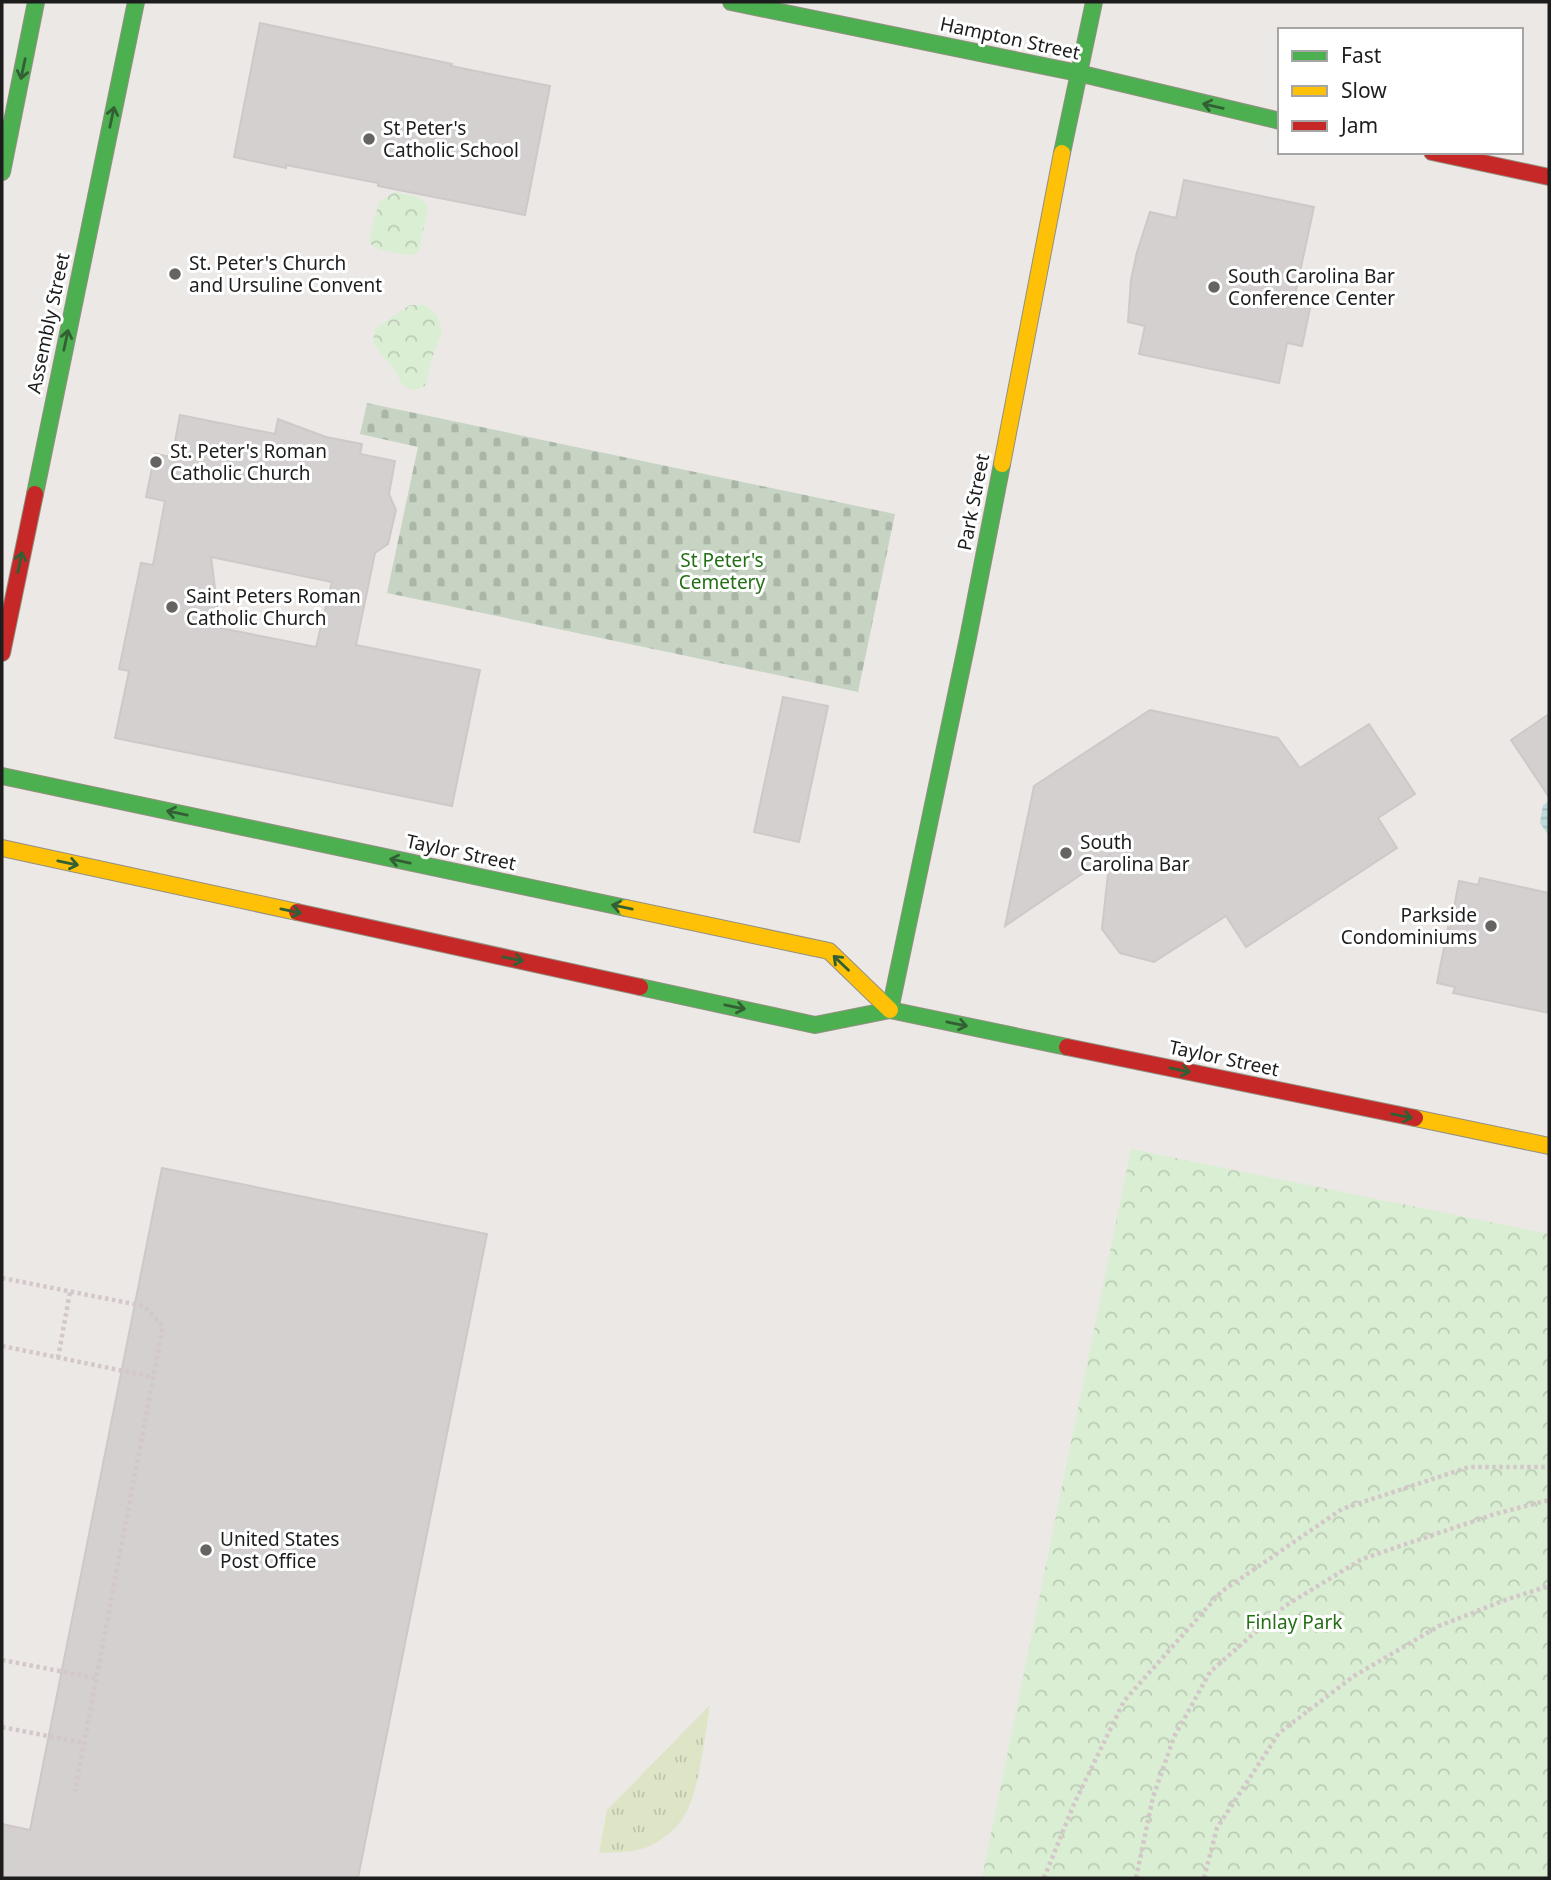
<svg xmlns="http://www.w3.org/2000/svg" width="1551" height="1880" font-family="'Noto Sans',sans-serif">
	<defs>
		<pattern id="grass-tufts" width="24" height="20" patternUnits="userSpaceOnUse" patternTransform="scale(1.75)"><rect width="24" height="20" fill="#dee5c7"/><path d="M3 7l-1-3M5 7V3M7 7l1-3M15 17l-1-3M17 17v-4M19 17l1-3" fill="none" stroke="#bec4aa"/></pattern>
		<pattern id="cemetery-stones" width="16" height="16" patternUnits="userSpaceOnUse" patternTransform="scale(1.75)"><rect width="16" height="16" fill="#c7d4c3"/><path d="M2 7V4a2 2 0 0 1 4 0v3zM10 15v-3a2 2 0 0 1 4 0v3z" fill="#aab6a7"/></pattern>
		<pattern id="park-crowns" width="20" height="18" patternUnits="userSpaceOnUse" patternTransform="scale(1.75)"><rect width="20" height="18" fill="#daeed3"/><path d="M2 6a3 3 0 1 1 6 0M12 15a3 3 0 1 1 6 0" fill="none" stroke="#bbccb5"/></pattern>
		<pattern id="water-rules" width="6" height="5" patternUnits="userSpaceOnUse" patternTransform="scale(1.75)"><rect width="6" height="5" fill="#bcdbdb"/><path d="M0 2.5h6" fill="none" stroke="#a1bcbc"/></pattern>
	</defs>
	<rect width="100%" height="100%" fill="#ebe8e6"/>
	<path fill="url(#grass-tufts)" d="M710,1705C705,1735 700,1784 687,1811C678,1829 657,1846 637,1850C625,1853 612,1852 599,1853L607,1810Z"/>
	<path fill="url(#cemetery-stones)" d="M367,403L895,514L858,692L387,593L418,447L360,434Z"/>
	<g fill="url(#park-crowns)">
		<path d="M395,192L417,197L426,203L428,209L419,250L415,255C406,255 378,251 372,245C370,244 370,241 369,240L379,202Z"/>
		<path d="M410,305H425L437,315L442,332L432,358L425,386L414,390L404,387L392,366L380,353L373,342L375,329Z"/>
		<path d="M1131,1149L1549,1234V1878H982Z"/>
	</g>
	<path fill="url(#water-rules)" d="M1549,801V836L1540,823L1543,805Z"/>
	<g fill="#d3d0cf" stroke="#cec9c8" stroke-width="2" fill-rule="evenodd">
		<path d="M260,23L452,64L451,66L550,86L525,215L378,186V183L286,165V168L234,157Z"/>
		<path d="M1184,180L1314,207L1295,295L1312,299L1302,346L1287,343L1279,383L1139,354L1145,326L1128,322L1131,280L1137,252L1150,212L1176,218Z"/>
		<path d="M180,415L275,434L278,419L326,437L362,444L360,454L395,461L389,494L396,510L388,544L375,553L356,645L480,670L452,806L115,738L129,671L119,669L141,563L153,565L165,501L146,497L155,454L172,457ZM211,557L332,582L316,647L220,628Z"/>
		<path d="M783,697L828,706L799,842L754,832Z"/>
		<path d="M1150,710L1278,738L1300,768L1369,724L1415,794L1378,818L1397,848L1246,947L1226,916L1154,962L1120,953L1102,929L1110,855L1005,926L1034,786Z"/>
		<path d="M1549,714V797L1511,740Z"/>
		<path d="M1480,878L1549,893V1013L1453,993L1455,987L1437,983L1448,927L1450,930L1459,881L1478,885Z"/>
		<path d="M162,1168L487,1234L358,1878H2V1824L30,1830Z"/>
	</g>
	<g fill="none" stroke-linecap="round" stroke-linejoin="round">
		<g stroke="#938f80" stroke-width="18">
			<g id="fast">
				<path d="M731,2L1078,73L1280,121"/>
				<path d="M1062,153L1094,2"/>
				<path d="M2,172L36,2"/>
				<path d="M35,494L136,2"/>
				<path d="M2,776L626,908"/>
				<path d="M640,987L815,1025L890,1010L1067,1047"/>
				<path d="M890,1010L968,638L1002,464"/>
			</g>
		</g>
		<g stroke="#938f80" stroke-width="18">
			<g id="slow">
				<path d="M1002,464L1062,153"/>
				<path d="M2,848L297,912"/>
				<path d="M626,908L829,951L890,1010"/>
				<path d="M1415,1118L1549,1146"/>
			</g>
		</g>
		<g stroke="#938f80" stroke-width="18">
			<g id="jam">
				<path d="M1432,152L1549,177"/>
				<path d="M2,653L35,494"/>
				<path d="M297,912L640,987"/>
				<path d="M1067,1047L1415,1118"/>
			</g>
		</g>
		<g stroke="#d4c7c9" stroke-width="4.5" stroke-dasharray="3.5 3.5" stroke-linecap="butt">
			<path d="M2,1278L144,1306L163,1326L75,1791"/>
			<path d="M2,1346L153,1377"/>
			<path d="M58,1358L70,1292"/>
			<path d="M2,1660L96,1678"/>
			<path d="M2,1727L84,1743"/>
			<path d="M1044,1878L1074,1804L1124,1701L1221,1592L1342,1509L1469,1467H1549"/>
			<path d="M1136,1878L1153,1797L1174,1737L1210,1672L1285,1606L1362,1559L1495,1514L1549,1500"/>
			<path d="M1204,1878L1217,1828L1279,1733L1354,1676L1439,1626L1505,1600L1549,1586"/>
		</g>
		<use href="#fast" stroke="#4caf50" stroke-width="16"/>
		<use href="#slow" stroke="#ffc107" stroke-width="16"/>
		<use href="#jam" stroke="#c62828" stroke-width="16"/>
	</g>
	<defs><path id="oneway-shaft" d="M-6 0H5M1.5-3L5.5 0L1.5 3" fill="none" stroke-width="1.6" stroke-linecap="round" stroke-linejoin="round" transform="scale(1.75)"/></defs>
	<g stroke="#325f34">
		<use href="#oneway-shaft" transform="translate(23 69) rotate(102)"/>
		<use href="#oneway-shaft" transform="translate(1213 106) rotate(-167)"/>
		<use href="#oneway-shaft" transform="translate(112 117) rotate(-78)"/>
		<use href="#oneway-shaft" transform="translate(66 340) rotate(-78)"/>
		<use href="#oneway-shaft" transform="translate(20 562) rotate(-78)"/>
		<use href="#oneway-shaft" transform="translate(177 813) rotate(-168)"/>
		<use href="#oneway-shaft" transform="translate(400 861) rotate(-168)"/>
		<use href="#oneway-shaft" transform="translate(68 863) rotate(12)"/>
		<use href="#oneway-shaft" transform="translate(622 907) rotate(-168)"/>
		<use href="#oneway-shaft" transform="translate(291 911) rotate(12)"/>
		<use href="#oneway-shaft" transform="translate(513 959) rotate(12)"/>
		<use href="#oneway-shaft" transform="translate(841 963) rotate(-136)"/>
		<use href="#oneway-shaft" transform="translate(735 1007) rotate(12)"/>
		<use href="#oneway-shaft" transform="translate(957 1024) rotate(12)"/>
		<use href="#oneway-shaft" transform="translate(1180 1070) rotate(12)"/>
		<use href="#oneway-shaft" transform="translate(1402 1116) rotate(11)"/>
	</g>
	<g fill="#656463" stroke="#fff" stroke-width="2.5">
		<circle cx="369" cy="139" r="7"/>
		<circle cx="175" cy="274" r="7"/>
		<circle cx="1214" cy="287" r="7"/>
		<circle cx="156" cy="462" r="7"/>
		<circle cx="172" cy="607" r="7"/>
		<circle cx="1066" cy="853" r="7"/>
		<circle cx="1491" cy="926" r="7"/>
		<circle cx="206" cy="1550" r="7"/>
	</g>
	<g text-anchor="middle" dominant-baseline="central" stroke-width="6" stroke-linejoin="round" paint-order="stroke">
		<g font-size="19" fill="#1d1d1d" stroke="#fff">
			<text transform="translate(1010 38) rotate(12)">Hampton Street</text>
			<text transform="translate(48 323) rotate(-78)">Assembly Street</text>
			<text transform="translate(973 502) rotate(-79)">Park Street</text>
			<text transform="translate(461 852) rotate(12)">Taylor Street</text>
			<text transform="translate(1224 1058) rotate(12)">Taylor Street</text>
		</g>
		<g font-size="19" fill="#1d1d1d" stroke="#fff" text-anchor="start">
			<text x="383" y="128">St Peter's<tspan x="383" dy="22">Catholic School</tspan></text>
			<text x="189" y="263">St. Peter's Church<tspan x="189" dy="22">and Ursuline Convent</tspan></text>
			<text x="1228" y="276">South Carolina Bar<tspan x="1228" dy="22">Conference Center</tspan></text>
			<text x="170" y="451">St. Peter's Roman<tspan x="170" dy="22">Catholic Church</tspan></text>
			<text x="186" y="596">Saint Peters Roman<tspan x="186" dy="22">Catholic Church</tspan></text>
			<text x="1080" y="842">South<tspan x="1080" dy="22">Carolina Bar</tspan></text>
			<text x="1477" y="915" text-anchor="end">Parkside<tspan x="1477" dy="22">Condominiums</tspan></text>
			<text x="220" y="1539">United States<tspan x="220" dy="22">Post Office</tspan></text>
		</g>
		<g font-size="19" fill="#246f16" stroke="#fff">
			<text x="722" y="560">St Peter's<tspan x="722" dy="22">Cemetery</tspan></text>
			<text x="1294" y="1622">Finlay Park</text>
		</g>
	</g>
	<rect width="1551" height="1880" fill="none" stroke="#1d1d1d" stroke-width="7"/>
	<rect x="1278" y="28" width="245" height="126" fill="#ffffff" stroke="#a5a5a5" stroke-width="2"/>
	<rect x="1292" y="51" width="35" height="10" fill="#4caf50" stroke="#a5a5a5" stroke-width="2"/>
	<text x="1341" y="63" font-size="21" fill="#1d1d1d">Fast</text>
	<rect x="1292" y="86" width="35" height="10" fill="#ffc107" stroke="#a5a5a5" stroke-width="2"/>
	<text x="1341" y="98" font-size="21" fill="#1d1d1d">Slow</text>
	<rect x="1292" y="121" width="35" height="10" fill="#c62828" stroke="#a5a5a5" stroke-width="2"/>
	<text x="1341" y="133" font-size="21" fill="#1d1d1d">Jam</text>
</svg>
